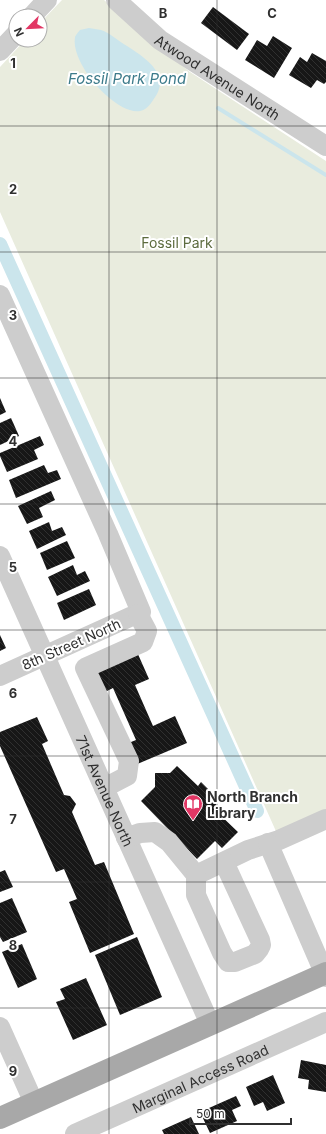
<svg xmlns="http://www.w3.org/2000/svg" width="326" height="1134" font-family="Inter,sans-serif">
	<defs>
		<pattern id="building-back-hatch" width="6" height="6" patternUnits="userSpaceOnUse"><rect width="6" height="6" fill="#171717"/><path d="M-1 5l2 2M0 0l6 6M5-1l2 2" fill="none" stroke="#303030"/></pattern>
	</defs>
	<rect width="100%" height="100%" fill="#fff"/>
	<path fill="#e9ecde" d="M62,0H104L143,34L190,72L326,161V828L283,847L0,212V67L25,40H40V23Z"/>
	<path fill="#cbe5ec" d="M89,28C93,29 97,29 101,30C110,33 118,41 127,46C138,53 152,62 158,74C162,80 160,88 157,94C153,100 148,110 140,111C121,114 95,86 86,72C80,62 73,49 75,37C76,35 78,32 80,30Z"/>
	<g fill="none" stroke-linecap="round" stroke-linejoin="round">
		<path stroke="#cbe5ec" stroke-width="4" d="M218,108L326,175"/>
		<path stroke="#cbe5ec" stroke-width="14" d="M0,244L257,811"/>
	</g>
	<g fill="url(#building-back-hatch)">
		<path d="M213,7L249,34L237,50L201,23Z"/>
		<path d="M273,36L292,48L274,78L245,60L257,40L267,46Z"/>
		<path d="M312,53L326,61V82L324,84L317,80L311,88L289,75L300,57L307,62Z"/>
		<path d="M0,398L6,412L0,415Z"/>
		<path d="M11,418L19,436L0,445V423Z"/>
		<path d="M40,436L44,445L34,450L38,459L7,472L0,456V453Z"/>
		<path d="M44,465L48,473L57,470L61,479L16,498L9,480Z"/>
		<path d="M51,491L55,500L39,508L43,517L27,524L18,506Z"/>
		<path d="M49,522L52,531L62,527L66,535L37,549L29,531Z"/>
		<path d="M67,541L75,558L47,570L40,553Z"/>
		<path d="M73,565L77,575L85,571L90,581L57,596L48,577Z"/>
		<path d="M89,589L96,605L64,620L57,603Z"/>
		<path d="M0,635L6,648L0,651Z"/>
		<path d="M137,652L149,679L135,685L153,726L175,716L187,743L135,765L126,744L136,740L113,688L101,694L92,672Z"/>
		<path d="M37,717L48,741L42,744L64,795L70,796L76,804L72,812L95,865L104,862L134,934L90,953L69,902L77,899L64,869L56,872L0,746V732Z"/>
		<path d="M177,766L198,786L201,782L217,798L214,802L219,808L216,811L238,832L222,848L215,841L197,859L141,801L155,787V773H170Z"/>
		<path d="M5,870L13,887L0,892V872Z"/>
		<path d="M12,898L27,932L3,942L0,937V903Z"/>
		<path d="M137,937L162,997L120,1015L95,955Z"/>
		<path d="M22,944L37,979L18,988L2,952Z"/>
		<path d="M86,978L107,1025L73,1040L56,1002L65,999L60,989Z"/>
		<path d="M301,1060L326,1065V1092L308,1089L309,1080L298,1078Z"/>
		<path d="M273,1075L285,1103L267,1111L263,1102L254,1106L246,1087Z"/>
		<path d="M236,1096L241,1106L232,1110L237,1121L210,1133L200,1112Z"/>
		<path d="M191,1117L199,1134H164L162,1130Z"/>
	</g>
	<g fill="none" stroke-linecap="round" stroke-linejoin="round">
		<g stroke="#cdcdcd" stroke-width="20">
			<path id="s1" d="M116,0L160,40L326,146"/>
			<path d="M32,16L47,0"/>
			<path d="M0,51L16,34"/>
			<path d="M0,295L108,534L141,612L0,676"/>
			<path id="s2" d="M0,556L210,1024"/>
			<path d="M104,788L127,776L129,761L85,668L143,642L147,631L138,614"/>
			<path d="M126,838L140,833L155,832L169,842L196,875L248,850L279,840L326,819"/>
			<path d="M268,843L326,977"/>
			<path d="M196,875V895L222,953L228,962H235L255,954L259,949L261,945L260,940L224,862"/>
			<path d="M0,1027L34,1103"/>
			<path id="s3" d="M75,1134L326,1022"/>
		</g>
		<path stroke="#a8a8a8" stroke-width="22" d="M0,1118L326,973"/>
	</g>
	<path fill="none" stroke="#303030" stroke-width="1" stroke-opacity="0.55" d="M109,0V1134M217,0V1134M0,126H326M0,252H326M0,378H326M0,504H326M0,630H326M0,756H326M0,882H326M0,1008H326"/>
	<defs>
		<g id="library-pin" transform="scale(1)"><path d="M0 17L-7.5 6A9.5 9.5 0 1 1 7.5 6Z" fill="#e23765" stroke="#fff"/><path d="M-6-4Q-3-5.5-.7-3.5V5Q-3 3-6 4ZM6-4Q3-5.5 .7-3.5V5Q3 3 6 4Z" fill="#fff"/></g>
	</defs>
	<g fill-rule="evenodd">
		<use href="#library-pin" x="193" y="804"/>
	</g>
	<g text-anchor="middle" dominant-baseline="central" stroke-width="4" stroke-linejoin="round" paint-order="stroke">
		<g font-size="14" fill="#303030" stroke="#fff">
			<text stroke="none"><textPath href="#s1" startOffset="128">Atwood Avenue North</textPath></text>
			<text transform="translate(71 644) rotate(-24)">8th Street North</text>
			<text stroke="none"><textPath href="#s2" startOffset="257">71st Avenue North</textPath></text>
			<text stroke="none"><textPath href="#s3" startOffset="137">Marginal Access Road</textPath></text>
		</g>
		<g font-size="14" fill="#5c6b3e" stroke="#fff">
			<text x="177" y="242">Fossil Park</text>
		</g>
		<g font-size="14" font-weight="bold" fill="#303030" stroke="#fff" text-anchor="start">
			<text x="207" y="796">North Branch<tspan x="207" dy="16">Library</tspan></text>
		</g>
		<g font-size="15" font-style="italic" fill="#3d7b8b" stroke="#fff">
			<text x="127" y="78">Fossil Park Pond</text>
		</g>
	</g>
	<g font-size="13" text-anchor="middle" font-weight="bold" fill="#303030" stroke="#fff" stroke-width="4" stroke-linejoin="round" paint-order="stroke">
		<text x="163" y="18">B</text>
		<text x="272" y="18">C</text>
		<text x="13" y="68">1</text>
		<text x="13" y="194">2</text>
		<text x="13" y="320">3</text>
		<text x="13" y="446">4</text>
		<text x="13" y="572">5</text>
		<text x="13" y="698">6</text>
		<text x="13" y="824">7</text>
		<text x="13" y="950">8</text>
		<text x="13" y="1076">9</text>
	</g>
	<g transform="translate(28 28) rotate(246)"><circle r="19" fill="#ffffff" stroke="#acacac"/>
	<path d="M0-3L7 15L0 10L-7 15Z" fill="#e23765"/>
	<text y="-6" font-size="11" font-weight="bold" text-anchor="middle" fill="#303030">N</text>
	</g>
	<path d="M190 1118v6h101v-6" fill="none" stroke="#303030" stroke-width="2"/>
	<text x="196" y="1118" font-size="12" fill="#303030" stroke="#ffffff" stroke-width="3" paint-order="stroke">50 m</text>
</svg>
